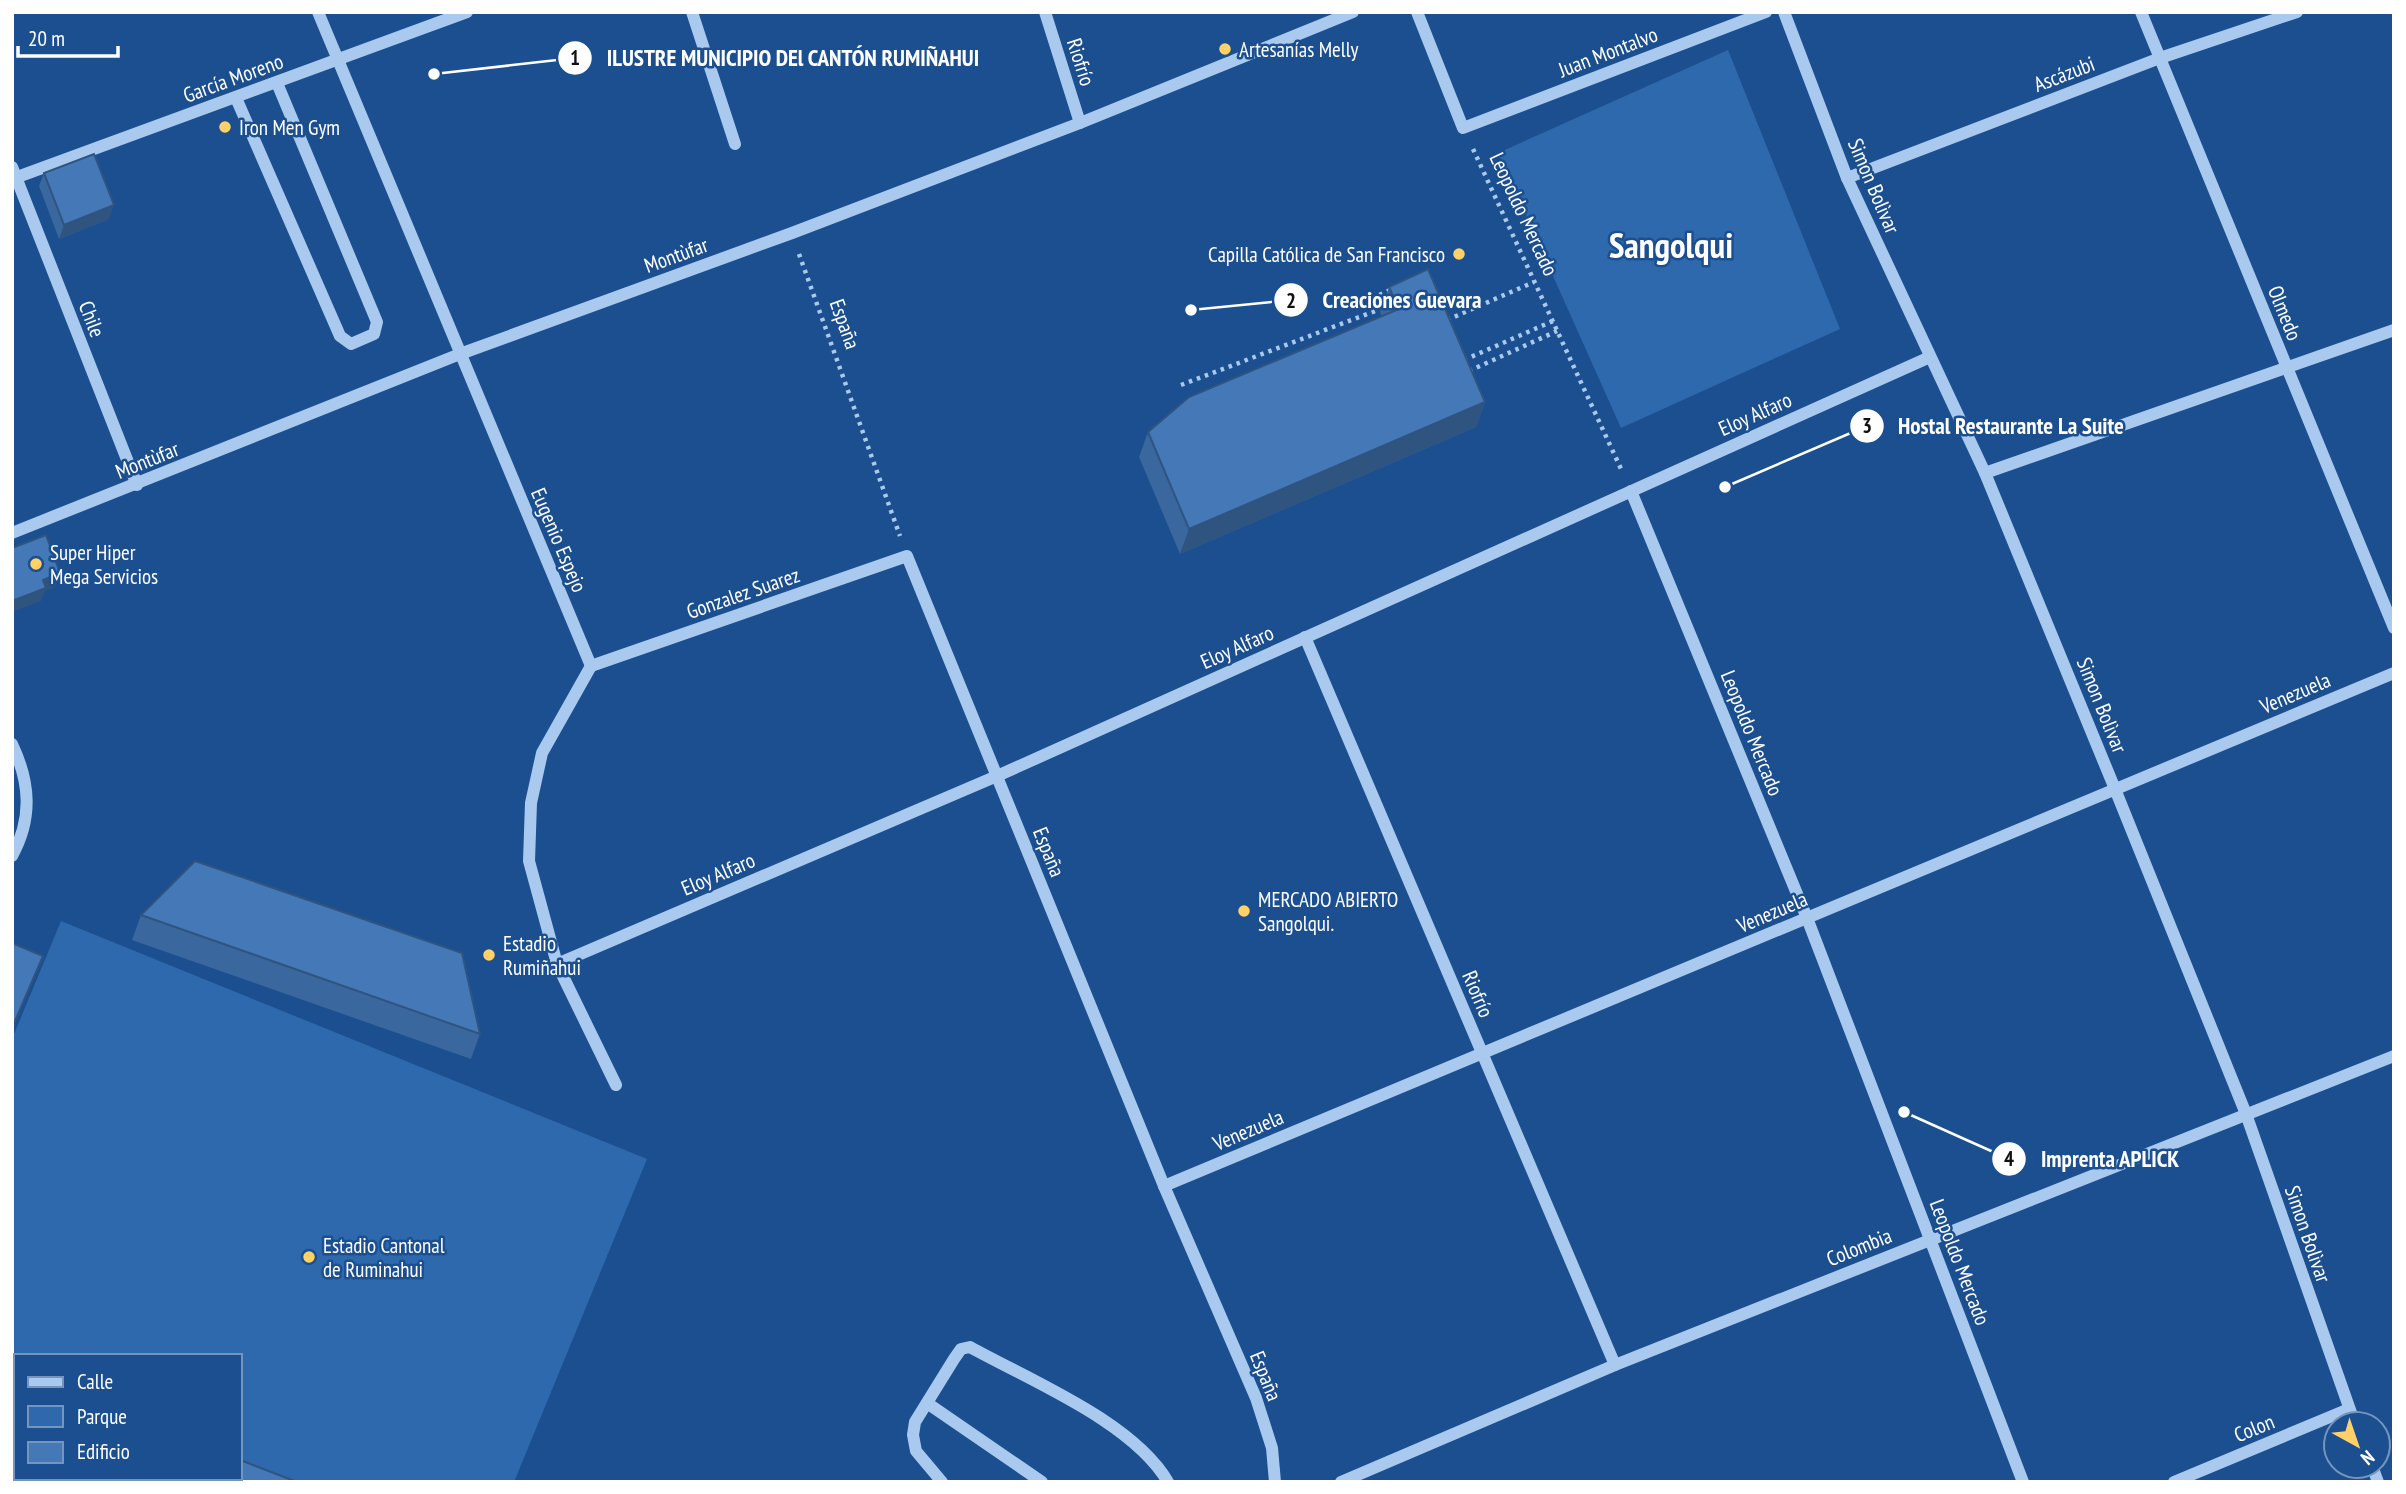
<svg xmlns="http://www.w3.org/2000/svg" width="2406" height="1494" font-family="'PT Sans Narrow',sans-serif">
	<rect width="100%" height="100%" fill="#1b4f8f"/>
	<g fill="#2e69ad">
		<path d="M1728,50L1840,329L1621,428L1498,153Z"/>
		<path d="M61,921L647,1159L514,1482H255L240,1475V1356H16V1385L12,1383V1039Z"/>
	</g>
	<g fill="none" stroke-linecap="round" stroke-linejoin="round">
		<g stroke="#a9c9ee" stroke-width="4.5" stroke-dasharray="3.5 5" stroke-linecap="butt">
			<path d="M1473,149L1622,471"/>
			<path d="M799,254L900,536"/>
			<path d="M1447,320L1534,282"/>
			<path d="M1464,360L1553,321"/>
			<path d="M1469,371L1557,331"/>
			<path d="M1181,385L1375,311L1371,299L1390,290"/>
		</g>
		<g stroke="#a9c9ee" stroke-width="12">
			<path d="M318,12L591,666"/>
			<path d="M692,12L735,144"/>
			<path d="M1045,12L1080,123"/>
			<path d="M1417,12L1463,128L1766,12"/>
			<path d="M1784,12L1847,178L1985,473L2115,789L2246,1114L2355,1424"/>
			<path d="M2141,12L2394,628"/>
			<path d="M236,98L340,336L351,344L374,334L377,322L277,83"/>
			<path d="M12,167L137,485"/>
			<path d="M1847,178L2160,58L2297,12"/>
			<path d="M12,179L467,12"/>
			<path d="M1985,473L2394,330"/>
			<path d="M1631,491L1807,918L2023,1482"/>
			<path d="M12,533L460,354L792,233L1080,123L1353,12"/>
			<path d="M1305,637L1615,1365"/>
			<path d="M591,666L907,556L1164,1186L1256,1398L1272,1448L1275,1482"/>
			<path d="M591,666L542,753L531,803L529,861L557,964L616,1085"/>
			<path d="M12,744C30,782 33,818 12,856"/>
			<path d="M557,964L997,776L1930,357"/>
			<path d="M1164,1186L2394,673"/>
			<path d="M927,1403L1042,1482"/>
			<path d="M2372,1466L2378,1482"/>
			<path d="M942,1482L916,1451L913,1435L915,1422L954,1359L961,1349L970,1347C1031,1381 1133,1422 1168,1482"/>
			<path d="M1341,1482L1615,1365L2394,1056"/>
			<path d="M2174,1482L2349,1409"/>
		</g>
	</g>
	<g fill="#3a679d">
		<path d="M44,173L109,219L59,239L39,186Z"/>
		<path d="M1389,287L1485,402L1476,427L1180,554L1139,457L1148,432L1382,317L1380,312Z"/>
		<path d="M141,915L480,1034L471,1059L132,940Z"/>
		<path d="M12,1371L16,1373V1462L12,1460Z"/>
		<path d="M54,1478H240L297,1482H62Z"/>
	</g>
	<g fill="#305480">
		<path d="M114,205L109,219L59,239L64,225Z"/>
		<path d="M1485,402L1476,427L1180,554L1189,529Z"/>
		<path d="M60,573L55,587L45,591L41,601L12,612V601L43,580Z"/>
		<path d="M43,956L34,978L12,1031V1028Z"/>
	</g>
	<g fill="#4478b7" stroke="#305480" stroke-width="2">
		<path d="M94,154L114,205L64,225L44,173Z"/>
		<path d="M1428,269L1485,402L1189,529L1148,432L1189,397L1399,309L1389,287Z"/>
		<path d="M46,535L60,573L43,580L46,588L12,601V548Z"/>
		<path d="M195,861L462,953L480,1034L141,915Z"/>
		<path d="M12,943L43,956L12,1028Z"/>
		<path d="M12,1371L16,1373V1436L12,1435Z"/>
		<path d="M240,1460L297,1482H69L70,1478H240Z"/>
	</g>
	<g fill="#ffd166" stroke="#1b4f8f" stroke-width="2.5">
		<circle cx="1225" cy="49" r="7"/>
		<circle cx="225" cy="127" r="7"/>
		<circle cx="1459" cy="254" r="7"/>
		<circle cx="36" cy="564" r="7"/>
		<circle cx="1244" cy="911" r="7"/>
		<circle cx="489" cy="955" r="7"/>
		<circle cx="309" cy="1257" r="7"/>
	</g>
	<g text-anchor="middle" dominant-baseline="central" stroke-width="5" stroke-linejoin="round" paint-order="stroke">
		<g font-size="21" fill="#fff" stroke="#1b4f8f" text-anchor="start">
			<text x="1239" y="49">Artesanías Melly</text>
			<text x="239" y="127">Iron Men Gym</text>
			<text x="1445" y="254" text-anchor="end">Capilla Católica de San Francisco</text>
			<text x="50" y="552">Super Hiper<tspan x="50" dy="24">Mega Servicios</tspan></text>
			<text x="1258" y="899">MERCADO ABIERTO<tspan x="1258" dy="24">Sangolqui.</tspan></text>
			<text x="503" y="943">Estadio<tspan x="503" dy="24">Rumiñahui</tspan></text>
			<text x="323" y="1245">Estadio Cantonal<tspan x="323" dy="24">de Ruminahui</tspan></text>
		</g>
		<g font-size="21" fill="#fff" stroke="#1b4f8f">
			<text transform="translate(1608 52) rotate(-21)">Juan Montalvo</text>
			<text transform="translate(1081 62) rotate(72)">Riofrío</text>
			<text transform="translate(2064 74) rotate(-21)">Ascázubi</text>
			<text transform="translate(233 78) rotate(-20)">García Moreno</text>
			<text transform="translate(1874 186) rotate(67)">Simon Bolìvar</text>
			<text transform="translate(1524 214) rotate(65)">Leopoldo Mercado</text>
			<text transform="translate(676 255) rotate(-20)">Montùfar</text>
			<text transform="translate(2285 313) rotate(68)">Olmedo</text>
			<text transform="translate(92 319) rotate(69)">Chile</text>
			<text transform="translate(845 324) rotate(70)">España</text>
			<text transform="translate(1755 414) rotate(-24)">Eloy Alfaro</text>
			<text transform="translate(147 460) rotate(-22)">Montùfar</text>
			<text transform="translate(559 540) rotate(67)">Eugenio Espejo</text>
			<text transform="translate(743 593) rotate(-19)">Gonzalez Suarez</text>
			<text transform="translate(1237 647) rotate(-24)">Eloy Alfaro</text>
			<text transform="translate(2295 693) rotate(-23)">Venezuela</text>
			<text transform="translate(2102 705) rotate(68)">Simon Bolìvar</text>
			<text transform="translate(1752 733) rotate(68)">Leopoldo Mercado</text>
			<text transform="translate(1049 852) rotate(68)">España</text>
			<text transform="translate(718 874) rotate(-23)">Eloy Alfaro</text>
			<text transform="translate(1772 912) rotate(-23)">Venezuela</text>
			<text transform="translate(1478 994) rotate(67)">Riofrío</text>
			<text transform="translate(1248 1130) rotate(-23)">Venezuela</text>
			<text transform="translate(2308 1234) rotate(71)">Simon Bolìvar</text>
			<text transform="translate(1859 1247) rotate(-22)">Colombia</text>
			<text transform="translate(1960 1262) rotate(69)">Leopoldo Mercado</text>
			<text transform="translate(1266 1376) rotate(68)">España</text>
			<text transform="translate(2254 1428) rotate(-22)">Colon</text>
		</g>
		<g font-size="35" font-weight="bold" fill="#fff" stroke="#1b4f8f">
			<text x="1671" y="245">Sangolqui</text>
		</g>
	</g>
	<path fill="none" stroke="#fff" stroke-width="2.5" d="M434 74L575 58M1191 310L1291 300M1725 487L1867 426M1904 1112L2009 1159"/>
	<g fill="#fff" stroke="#1b4f8f" stroke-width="2.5">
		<circle cx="434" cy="74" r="7"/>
		<circle cx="1191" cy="310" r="7"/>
		<circle cx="1725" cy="487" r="7"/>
		<circle cx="1904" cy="1112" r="7"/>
		<circle cx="575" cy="58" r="18"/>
		<circle cx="1291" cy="300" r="18"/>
		<circle cx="1867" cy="426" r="18"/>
		<circle cx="2009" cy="1159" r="18"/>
	</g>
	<g font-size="21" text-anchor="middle" font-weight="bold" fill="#111">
		<text x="575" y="65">1</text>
		<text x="1291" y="308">2</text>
		<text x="1867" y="433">3</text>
		<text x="2009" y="1166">4</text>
	</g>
	<g font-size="23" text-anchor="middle" font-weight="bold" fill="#fff" stroke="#1b4f8f" stroke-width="5" stroke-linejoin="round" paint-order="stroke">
		<text x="793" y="66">ILUSTRE MUNICIPIO DEl CANTÓN RUMIÑAHUI</text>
		<text x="1402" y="308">Creaciones Guevara</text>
		<text x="2011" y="434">Hostal Restaurante La Suite</text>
		<text x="2110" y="1167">Imprenta APLICK</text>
	</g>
	<rect width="2406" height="1494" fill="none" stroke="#ffffff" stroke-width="28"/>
	<rect x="14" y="1354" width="228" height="126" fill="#1b4f8f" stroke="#7695bc" stroke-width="2"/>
	<rect x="28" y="1377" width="35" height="10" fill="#a9c9ee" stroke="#7695bc" stroke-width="2"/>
	<text x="77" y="1389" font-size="21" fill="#ffffff">Calle</text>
	<rect x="28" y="1406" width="35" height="21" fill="#2e69ad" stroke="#7695bc" stroke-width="2"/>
	<text x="77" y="1424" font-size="21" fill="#ffffff">Parque</text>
	<rect x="28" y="1442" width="35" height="21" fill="#4478b7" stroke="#7695bc" stroke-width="2"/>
	<text x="77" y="1459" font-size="21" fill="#ffffff">Edificio</text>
	<g transform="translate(2357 1445) rotate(140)"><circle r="33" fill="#1b4f8f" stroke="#7695bc" stroke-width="2"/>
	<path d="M0-5L12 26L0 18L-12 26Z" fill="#ffd166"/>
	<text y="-10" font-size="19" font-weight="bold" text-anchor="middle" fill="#ffffff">N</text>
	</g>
	<path d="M18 46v10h100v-10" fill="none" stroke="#ffffff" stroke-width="3.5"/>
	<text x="28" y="46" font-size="21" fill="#ffffff" stroke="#1b4f8f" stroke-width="5" paint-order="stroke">20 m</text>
</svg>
